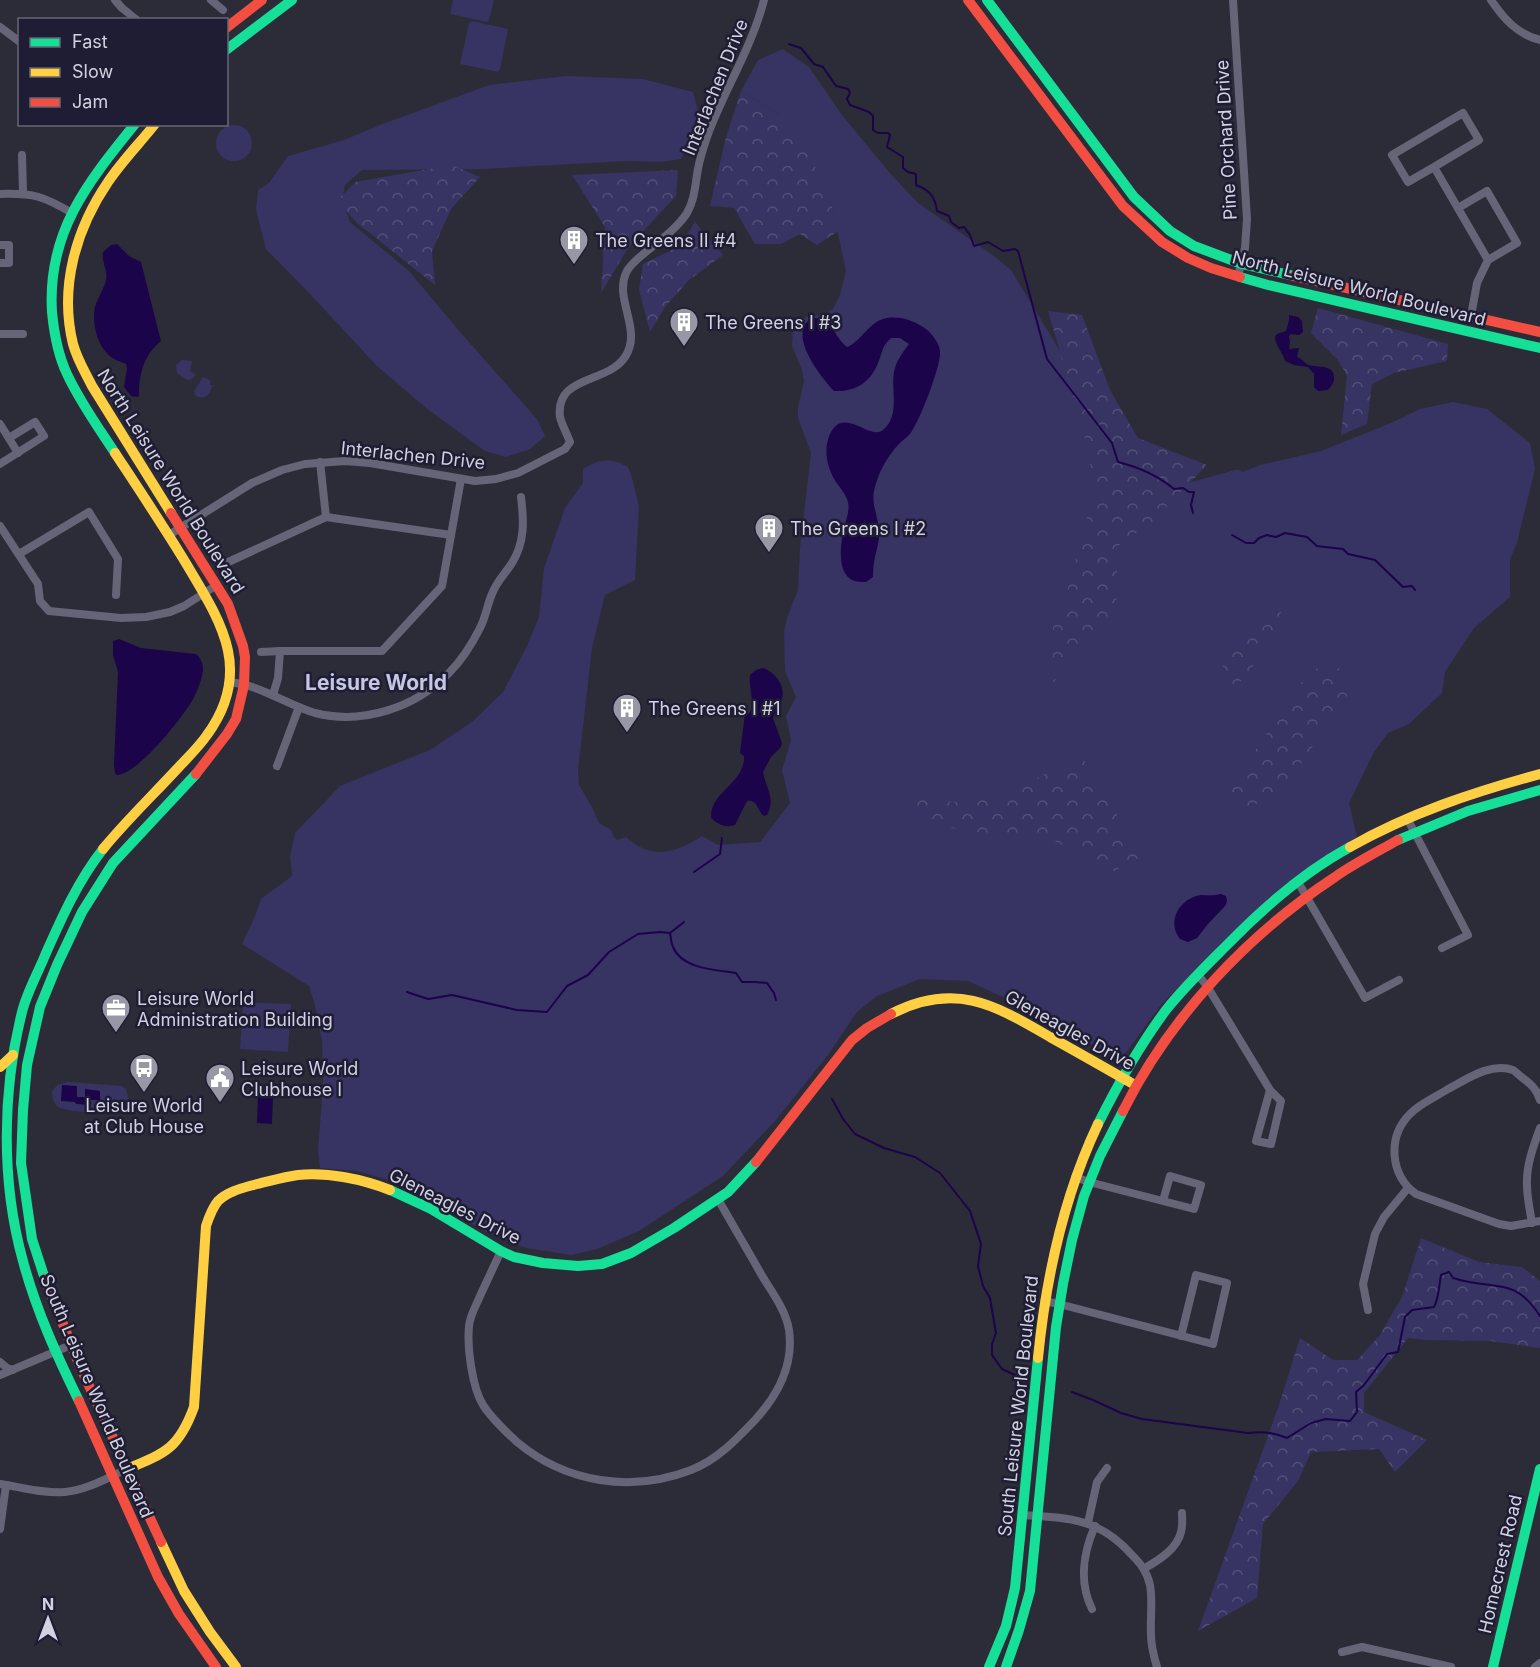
<svg xmlns="http://www.w3.org/2000/svg" width="1540" height="1667" font-family="Inter,sans-serif">
	<defs>
		<pattern id="forest-crowns" width="20" height="18" patternUnits="userSpaceOnUse" patternTransform="scale(1.5)"><rect width="20" height="18" fill="#373362"/><path d="M2 6a3 3 0 1 1 6 0M12 15a3 3 0 1 1 6 0" fill="none" stroke="#535078"/></pattern>
	</defs>
	<rect width="100%" height="100%" fill="#2c2c38"/>
	<g fill="#373362">
		<path d="M453,0H494L489,20L487,22L450,14Z"/>
		<path d="M472,21L508,29L500,69L498,72L460,64L469,23Z"/>
		<path d="M783,49L809,67L842,115L889,172L918,203L994,256L1011,270L1054,341L1100,422L1177,486L1235,470H1240L1243,472L1260,465L1321,451L1391,423L1420,409L1453,402L1487,409L1530,443L1535,469L1517,543L1510,559V597L1474,628L1445,672L1442,693L1409,724L1388,733L1374,752L1349,803L1357,837L1284,885L1210,955L1161,1005L1120,1061L1027,1008L968,981L920,979L877,996L857,1012L828,1055L775,1121L723,1176L639,1231L597,1249L571,1255L526,1248L484,1231L403,1184L357,1171L320,1168L318,1150L323,1086L322,1041L315,1005L309,986L242,944L255,916L261,899L292,876L290,856L295,833L340,786L430,750L472,722L503,692L527,646L539,617L544,568L565,508L583,483V469C598,459 612,457 628,467L633,481L639,507L635,580L605,595L592,648L578,770L579,785L592,807L599,823L611,830L614,837L617,840L626,837C652,861 676,853 702,836L718,845L760,842L790,803L782,770L791,740L786,716L796,697L785,671L784,632L787,618L798,590L800,548L811,453L798,418V407L804,381L802,370L792,346L793,328L801,318L822,315L833,309L840,295L846,271L832,206L780,115L741,91L758,60Z"/>
		<path d="M566,76L643,79L693,92L699,115L681,159L661,162L626,161L483,169L362,170L345,185L342,200L350,222L409,271L460,332L537,419L545,436L530,449L506,457L485,451L426,408L376,365L311,295L266,249L256,210L258,190L269,183L288,156L344,140L380,125L489,85Z"/>
		<circle cx="234" cy="143" r="18"/>
		<path d="M182,360L192,361L190,371L196,375L190,380L185,379L177,373L176,365Z"/>
		<path d="M203,377L210,380V385L217,386H212C210,394 204,402 195,395L194,391Z"/>
		<path d="M243,1002L291,1004L288,1052L240,1049Z"/>
		<path d="M68,1082L122,1086L126,1089L129,1100L124,1110L119,1113C107,1113 65,1113 57,1106C53,1102 52,1097 52,1092L57,1085Z"/>
	</g>
	<g fill="url(#forest-crowns)">
		<path d="M741,91L780,115L793,125L813,162L832,206L838,231L817,245L800,234L781,244H755L734,208L710,206L726,137Z"/>
		<path d="M452,165L480,177L451,209L432,251L435,285L357,223L337,201L355,182Z"/>
		<path d="M678,170L676,196L629,246L601,293L605,227L572,175Z"/>
		<path d="M695,222L723,255L689,280L665,307L650,332L639,290L643,264L680,246Z"/>
		<path d="M1318,308L1448,344L1447,361L1394,373L1372,384L1367,424L1341,435L1347,375L1337,359L1311,333Z"/>
		<path d="M1048,311L1082,315L1110,390L1138,438L1207,465L1153,521L1118,546L1116,607L1053,683V625L1067,592L1095,489L1083,430Z"/>
		<path d="M1281,612L1280,629L1277,637L1231,693L1216,689L1228,651L1273,613Z"/>
		<path d="M1343,668L1347,696L1285,787L1249,808L1226,800L1252,755L1311,669Z"/>
		<path d="M1081,755L1142,856L1114,871L1057,842L1016,838L919,823L916,799L956,802L999,798Z"/>
		<path d="M1421,1238L1479,1262L1522,1267L1540,1281V1348L1491,1341L1425,1340L1408,1338L1364,1393V1412L1427,1440L1395,1472L1379,1449L1311,1452L1298,1481L1263,1524L1257,1598L1198,1631L1278,1408L1300,1338L1333,1360H1357L1380,1335L1402,1297Z"/>
	</g>
	<g fill="#1b044a">
		<path d="M117,244L129,256L141,262L161,341C143,356 139,374 139,396L137,397L131,396L124,387L127,368L126,364C119,361 111,359 106,352C96,342 92,320 95,307C98,297 104,289 106,280C108,269 101,262 103,252L111,245Z"/>
		<path d="M1289,315L1298,317L1302,321L1303,332L1299,335L1291,334L1289,336L1290,342L1289,349L1299,348L1297,357C1303,359 1304,363 1309,365C1317,368 1334,364 1334,377C1335,382 1331,386 1328,390L1318,391L1314,387V374L1308,367L1294,365L1285,361C1282,351 1276,347 1275,337L1277,334L1286,331L1289,320Z"/>
		<path d="M815,318L827,319C833,328 838,340 847,347C861,342 869,321 887,318C902,316 914,321 926,329C932,334 940,344 940,352C941,366 919,423 910,434C907,437 903,440 900,443C887,456 878,473 874,491C871,503 879,519 879,532C880,542 875,553 874,563C873,568 873,573 873,577L866,582C862,582 856,582 852,580C836,571 841,543 844,528C846,520 850,511 848,502C846,494 840,488 836,482C827,468 823,449 830,434C844,405 869,441 883,430C902,414 889,387 895,368C897,360 904,351 909,344L900,338H891C881,347 883,352 878,363C870,383 855,392 834,391C822,378 791,340 807,322C808,321 814,319 815,318Z"/>
		<path d="M119,639L141,648L196,654C201,658 203,663 203,670C202,680 197,692 192,701C181,719 138,774 117,775L115,773L114,765L118,672L113,655V641Z"/>
		<path d="M763,668C775,672 786,686 782,699C780,706 775,711 773,718L782,743L781,747L771,757L763,772C766,788 776,799 767,815L764,816C757,811 758,799 747,801L735,825C726,828 718,825 711,818C710,791 745,784 744,756L740,753L745,714H749C756,702 748,688 750,675L756,670Z"/>
		<path d="M1221,894L1226,896L1227,900L1226,905L1208,924L1197,938L1188,942L1180,939C1166,921 1180,898 1201,895C1208,895 1214,896 1221,894Z"/>
		<path d="M62,1085L77,1086V1097H85V1089L100,1091V1100H90V1105L76,1104L75,1102L61,1101Z"/>
		<path d="M258,1096H273L272,1124L257,1123Z"/>
	</g>
	<g fill="none" stroke-linecap="round" stroke-linejoin="round">
		<g stroke="#1b044a" stroke-width="2">
			<path d="M789,44L801,48L814,64L823,67L836,86L848,89L850,93L847,99L850,105L869,112L873,116V130L878,133H888L890,135L887,147L903,157V168L908,172L916,174V185C930,190 935,197 937,211L949,216L951,222L959,228L964,227L970,235L974,246L988,242L1003,251L1015,249L1018,251L1047,359L1112,443L1118,462C1138,467 1157,475 1174,489L1183,488L1189,492H1194L1191,505L1193,513"/>
			<path d="M1232,535L1246,543H1254L1259,538L1267,535L1276,537L1285,533L1307,537L1317,546L1343,549L1348,554L1375,560L1403,587L1412,586L1415,590"/>
			<path d="M694,872L720,854L722,838"/>
			<path d="M670,933L684,922"/>
			<path d="M407,992L428,999L452,995L517,1010L547,1012L567,986L588,975L609,952L638,934L660,932L670,933C671,937 671,943 673,947C682,969 716,970 736,973L742,982H755L767,983L774,993L776,1000"/>
			<path d="M832,1099L843,1119L855,1134L884,1148L915,1157L940,1173L970,1211L981,1244L978,1266L983,1286L990,1298L996,1333L992,1344V1355L1002,1369L1017,1376"/>
			<path d="M1072,1392L1093,1400L1121,1413L1142,1419L1248,1433C1262,1431 1274,1432 1287,1438L1311,1423L1326,1419L1350,1421L1357,1412L1356,1392L1364,1385L1387,1354L1398,1352L1405,1317L1412,1310L1434,1307C1439,1298 1439,1285 1441,1275L1449,1272L1453,1278C1493,1291 1514,1275 1540,1316"/>
		</g>
		<g stroke="#666577" stroke-width="8">
			<path d="M115,0L122,8L137,20"/>
			<path d="M211,0L223,10"/>
			<path d="M1233,0L1247,219L1245,248L1238,276"/>
			<path d="M1491,0C1504,19 1517,34 1540,40"/>
			<path d="M0,27L20,42"/>
			<path d="M22,155L23,193"/>
			<path d="M1434,167L1408,182L1392,155L1463,113L1479,140L1434,167L1488,260L1477,283L1471,316"/>
			<path d="M0,194C34,193 43,196 72,213"/>
			<path d="M1458,208L1487,191L1517,243L1488,260"/>
			<path d="M0,245H9V263H0"/>
			<path d="M0,334H23"/>
			<path d="M0,424L18,453"/>
			<path d="M320,462L326,517"/>
			<path d="M0,464L44,436L35,422L9,438"/>
			<path d="M0,526L38,584L40,601L49,611L121,618L146,617L170,612L184,606L217,585"/>
			<path d="M169,535L252,483L282,470L305,464L345,461L370,463L475,481L496,479L518,473L565,449L570,442C567,434 562,425 560,417C555,375 607,384 625,357C643,330 614,300 626,273C629,266 635,261 641,256C656,243 676,230 687,213C695,199 695,185 698,169C700,157 704,146 708,134C725,89 752,47 764,0"/>
			<path d="M19,554L89,512L118,559L116,595"/>
			<path d="M224,564L326,517L451,535"/>
			<path d="M261,652L280,651"/>
			<path d="M229,682C238,683 247,685 255,688C275,695 294,707 315,713C362,725 415,708 449,673C461,661 472,644 480,628C486,617 487,605 492,594C496,582 505,574 512,563C525,542 524,521 521,497"/>
			<path d="M273,695L278,678L280,651H382L442,586L461,479"/>
			<path d="M277,766L299,707"/>
			<path d="M1407,818L1468,935L1442,948"/>
			<path d="M1298,882L1365,998L1399,980"/>
			<path d="M1198,975L1207,986L1270,1090L1256,1141L1271,1144L1281,1101L1270,1090"/>
			<path d="M1540,1100C1537,1090 1532,1085 1524,1079C1520,1076 1516,1072 1513,1070C1491,1062 1467,1079 1448,1089C1436,1097 1420,1103 1410,1114C1387,1137 1390,1175 1416,1194L1499,1224L1511,1226L1540,1221"/>
			<path d="M1075,1177L1089,1182L1194,1209L1201,1185L1170,1176L1163,1201"/>
			<path d="M1532,1223C1530,1211 1527,1197 1527,1185C1526,1165 1534,1145 1540,1128"/>
			<path d="M501,1251C494,1266 487,1281 480,1296C476,1306 470,1315 469,1326C467,1347 472,1387 483,1405C492,1419 505,1431 517,1442C566,1483 632,1493 691,1470C717,1460 737,1439 755,1420C778,1395 794,1365 789,1330C786,1310 771,1291 761,1274C747,1249 732,1224 718,1199"/>
			<path d="M1044,1301L1059,1304L1213,1344L1227,1283L1196,1275L1181,1336"/>
			<path d="M1368,1310L1363,1284L1375,1234L1384,1217L1408,1188"/>
			<path d="M0,1362L7,1368L13,1370"/>
			<path d="M0,1375L71,1345"/>
			<path d="M0,1484C21,1487 44,1494 65,1492C87,1490 107,1478 127,1469"/>
			<path d="M1023,1515C1068,1518 1099,1518 1131,1554C1140,1563 1147,1571 1150,1585C1153,1601 1150,1619 1151,1635C1151,1646 1154,1657 1157,1667"/>
			<path d="M1088,1523L1097,1482L1107,1468"/>
			<path d="M0,1529L6,1485"/>
			<path d="M1145,1568C1159,1560 1177,1549 1181,1532C1183,1526 1182,1519 1182,1513"/>
			<path d="M1092,1609C1079,1583 1083,1553 1095,1526"/>
			<path d="M1342,1652L1362,1647L1451,1667"/>
			<path d="M1535,1667L1540,1663"/>
		</g>
		<g stroke="#16e098" stroke-width="10">
			<path d="M987,0L1134,197L1170,231L1194,246L1242,264L1294,276"/>
			<path d="M226,50L292,0"/>
			<path d="M1240,277L1268,285L1540,348"/>
			<path d="M115,453C98,427 80,402 67,374C58,355 54,333 52,312C47,232 88,182 135,124"/>
			<path d="M1398,840L1468,811L1540,790"/>
			<path d="M1098,1124C1118,1084 1139,1046 1166,1010C1185,986 1207,965 1229,943C1265,906 1304,872 1350,847"/>
			<path d="M390,1190L431,1209L501,1251L514,1257L543,1263L578,1266L602,1264L631,1253L674,1228L728,1192L756,1162"/>
			<path d="M45,1279L32,1239L21,1163L23,1110L27,1065L40,1007L57,965L82,912L113,863L196,774"/>
			<path d="M79,1401C57,1356 36,1310 23,1261C1,1182 2,1092 22,1012C27,992 38,973 46,953C62,917 78,881 103,849"/>
			<path d="M989,1667L1006,1626L1015,1588L1038,1358"/>
			<path d="M1006,1667L1019,1630L1030,1591L1056,1327L1063,1284L1072,1240L1084,1196L1100,1156L1123,1111"/>
			<path d="M1493,1667L1540,1469"/>
		</g>
		<g stroke="#ffcf43" stroke-width="10">
			<path d="M155,124C140,143 122,161 108,182C76,229 59,287 73,344C77,359 85,372 92,386L171,513"/>
			<path d="M1350,847C1410,813 1474,792 1540,774"/>
			<path d="M103,849C126,821 152,796 177,769C187,758 198,748 207,735C255,669 219,619 184,560C162,524 138,488 115,453"/>
			<path d="M891,1014C955,981 995,1005 1050,1037C1079,1053 1107,1069 1135,1085"/>
			<path d="M0,1067L13,1055"/>
			<path d="M1038,1358C1046,1277 1063,1198 1098,1124"/>
			<path d="M127,1469C166,1453 179,1448 194,1407L206,1226C209,1217 212,1208 218,1201C228,1191 243,1188 257,1184C270,1181 284,1177 298,1175C328,1172 362,1179 390,1190"/>
			<path d="M161,1542L184,1591L210,1632L236,1667"/>
		</g>
		<g stroke="#f24e42" stroke-width="10">
			<path d="M968,0L1123,206L1162,242L1188,258L1211,268L1240,277"/>
			<path d="M226,28L262,0"/>
			<path d="M1294,276L1540,332"/>
			<path d="M171,513L228,604L243,646L245,657L244,685L236,719L227,734L196,774"/>
			<path d="M1123,1111C1170,1017 1247,935 1335,877C1355,863 1377,852 1398,840"/>
			<path d="M756,1162L852,1040L867,1028L891,1014"/>
			<path d="M45,1279L79,1364L161,1542"/>
			<path d="M79,1401L158,1577L179,1614L216,1667"/>
		</g>
	</g>
	<defs>
		<g id="building-pin" transform="scale(1.5)"><path d="M0 17L-7.5 6A9.5 9.5 0 1 1 7.5 6Z" fill="#9797a5" stroke="#1e1d33"/><path d="M-4-6H4V6H1V3H-1V6H-4ZM-2.5-4.3h1.7v1.8h-1.7ZM.8-4.3h1.7v1.8H.8ZM-2.5-1h1.7V.8h-1.7ZM.8-1h1.7V.8H.8Z" fill="#fff"/></g>
		<g id="office-pin" transform="scale(1.5)"><path d="M0 17L-7.5 6A9.5 9.5 0 1 1 7.5 6Z" fill="#9797a5" stroke="#1e1d33"/><path d="M-6-3h4V-5.5h4V-3h4V5H-6ZM-1-4.5V-3h2v-1.5ZM-6 0V1H6V0Z" fill="#fff"/></g>
		<g id="bus-pin" transform="scale(1.5)"><path d="M0 17L-7.5 6A9.5 9.5 0 1 1 7.5 6Z" fill="#9797a5" stroke="#1e1d33"/><path d="M-5-6H5V4H4V6H2V4H-2V6H-4V4H-5ZM-3.5-4V0h7V-4ZM-3.5 1.2v1.5H-2V1.2ZM2 1.2v1.5H3.5V1.2Z" fill="#fff"/></g>
		<g id="civic-pin" transform="scale(1.5)"><path d="M0 17L-7.5 6A9.5 9.5 0 1 1 7.5 6Z" fill="#9797a5" stroke="#1e1d33"/><path d="M-.6-6.5H3V-4.5H.6V-3L4-1V1h2V6H-6V1h2V-1L-.6-3ZM-1.2 2.5V6h2.4V2.5Z" fill="#fff"/></g>
	</defs>
	<g fill-rule="evenodd">
		<use href="#building-pin" x="574" y="240"/>
		<use href="#building-pin" x="684" y="322"/>
		<use href="#building-pin" x="769" y="528"/>
		<use href="#building-pin" x="627" y="708"/>
		<use href="#office-pin" x="116" y="1008"/>
		<use href="#bus-pin" x="144" y="1068"/>
		<use href="#civic-pin" x="220" y="1078"/>
	</g>
	<g text-anchor="middle" dominant-baseline="central" stroke-width="5" stroke-linejoin="round" paint-order="stroke">
		<g font-size="18" fill="#d1d1e0" stroke="#1e1d33">
			<text transform="translate(715 87) rotate(-68)">Interlachen Drive</text>
			<text transform="translate(1226 140) rotate(-93)">Pine Orchard Drive</text>
			<text transform="translate(1359 288) rotate(14)">North Leisure World Boulevard</text>
			<text transform="translate(413 455) rotate(6)">Interlachen Drive</text>
			<text transform="translate(171 481) rotate(58)">North Leisure World Boulevard</text>
			<text transform="translate(1070 1030) rotate(29)">Gleneagles Drive</text>
			<text transform="translate(455 1206) rotate(27)">Gleneagles Drive</text>
			<text transform="translate(97 1396) rotate(67)">South Leisure World Boulevard</text>
			<text transform="translate(1018 1406) rotate(-84)">South Leisure World Boulevard</text>
			<text transform="translate(1500 1564) rotate(-77)">Homecrest Road</text>
		</g>
		<g font-size="18" fill="#d1d1e0" stroke="#1e1d33" text-anchor="start">
			<text x="595" y="240">The Greens II #4</text>
			<text x="705" y="322">The Greens I #3</text>
			<text x="790" y="528">The Greens I #2</text>
			<text x="648" y="708">The Greens I #1</text>
			<text x="137" y="998">Leisure World<tspan x="137" dy="21">Administration Building</tspan></text>
			<text x="241" y="1068">Leisure World<tspan x="241" dy="21">Clubhouse I</tspan></text>
			<text x="144" y="1105" text-anchor="middle">Leisure World<tspan x="144" dy="21">at Club House</tspan></text>
		</g>
		<g font-size="21" font-weight="bold" fill="#c5c5e4" stroke="#1e1d33">
			<text x="376" y="682">Leisure World</text>
		</g>
	</g>
	<rect x="18" y="18" width="210" height="108" fill="#1e1d33" stroke="#666578" stroke-width="1.5"/>
	<rect x="30" y="38" width="30" height="9" fill="#16e098" stroke="#666578" stroke-width="1.5"/>
	<text x="72" y="48" font-size="18" fill="#d1d1e0">Fast</text>
	<rect x="30" y="68" width="30" height="9" fill="#ffcf43" stroke="#666578" stroke-width="1.5"/>
	<text x="72" y="78" font-size="18" fill="#d1d1e0">Slow</text>
	<rect x="30" y="98" width="30" height="9" fill="#f24e42" stroke="#666578" stroke-width="1.5"/>
	<text x="72" y="108" font-size="18" fill="#d1d1e0">Jam</text>
	<g transform="translate(48 1619)" stroke="#1e1d33" stroke-width="4.5" paint-order="stroke">
	<path d="M0-4.5L10 22L0 15L-10 22Z" fill="#d1d1e0"/>
	<text y="-9" font-size="16" font-weight="bold" text-anchor="middle" fill="#d1d1e0">N</text>
	</g>
</svg>
